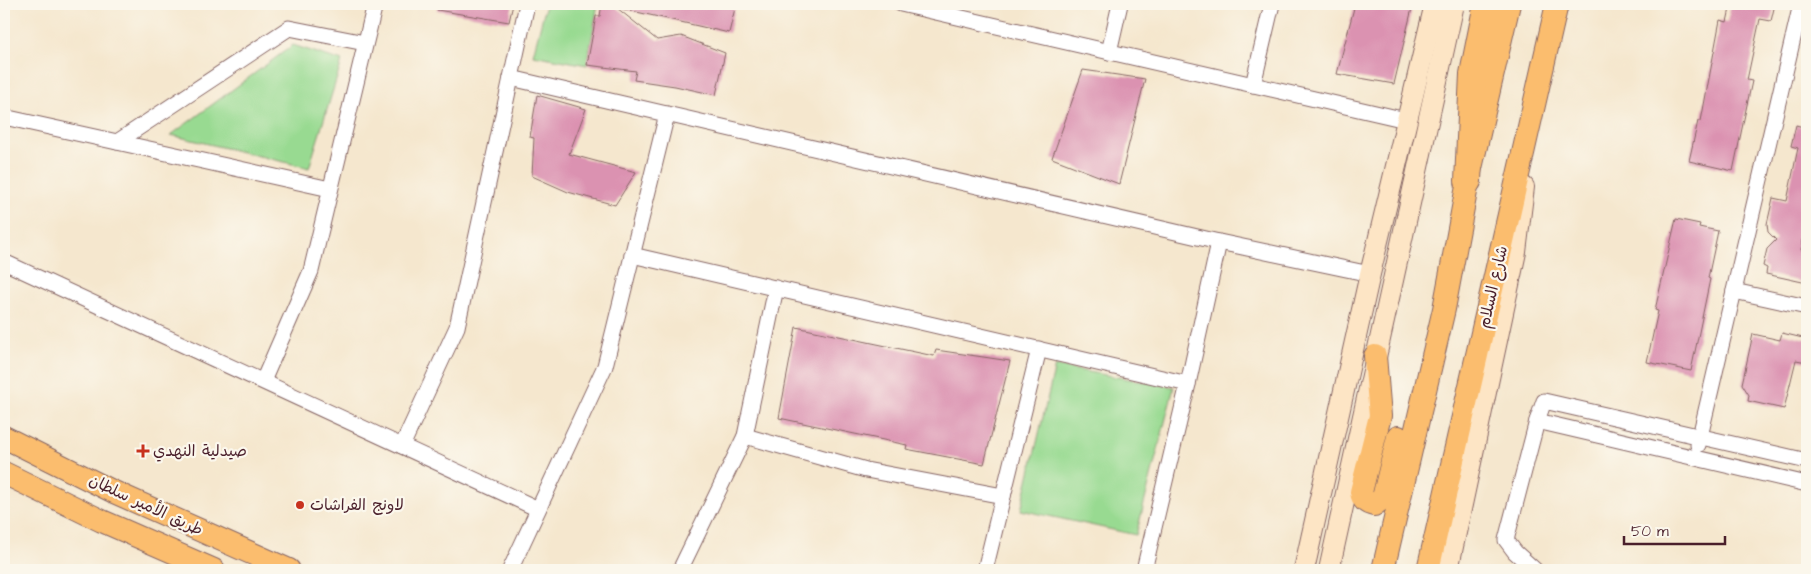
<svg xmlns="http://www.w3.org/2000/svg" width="1811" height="574" font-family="'Architects Daughter','Playpen Sans Arabic',sans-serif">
	<rect width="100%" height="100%" fill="#fbf7ec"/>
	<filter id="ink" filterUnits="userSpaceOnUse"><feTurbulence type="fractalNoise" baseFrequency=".02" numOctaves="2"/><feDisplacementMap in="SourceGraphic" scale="10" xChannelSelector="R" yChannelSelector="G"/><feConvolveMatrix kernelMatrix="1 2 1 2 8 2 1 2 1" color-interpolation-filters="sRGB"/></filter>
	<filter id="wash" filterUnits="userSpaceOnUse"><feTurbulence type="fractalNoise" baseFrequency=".0096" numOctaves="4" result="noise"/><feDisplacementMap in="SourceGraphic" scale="20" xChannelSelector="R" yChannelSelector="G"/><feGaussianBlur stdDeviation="1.12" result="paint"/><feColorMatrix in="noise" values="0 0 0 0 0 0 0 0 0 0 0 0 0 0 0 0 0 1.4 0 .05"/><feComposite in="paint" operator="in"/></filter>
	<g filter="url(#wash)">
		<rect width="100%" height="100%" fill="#f5e7ce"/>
		<g fill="#98da91" stroke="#717c5e">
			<path d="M546,4H598L587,65L533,55Z"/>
			<path d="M293,45L342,61L309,168L171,135Z"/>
			<path d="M1055,366L1174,387L1136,535L1021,510Z"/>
		</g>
		<g id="blocks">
			<g fill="#db92b1">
				<path d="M437,4H513L509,22L437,10Z"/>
				<path d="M602,4H612L657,40L681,36L725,53L716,95L675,86L634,80L636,71L587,65L596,16H600Z"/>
				<path d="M619,4H736L729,33L619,8Z"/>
				<path d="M1355,4H1413L1394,84L1337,74Z"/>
				<path d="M1731,4H1775L1771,21L1760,19L1747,80L1752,81L1733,171L1689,161L1698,121H1701L1720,20L1727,22Z"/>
				<path d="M1083,70L1145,79L1119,184L1052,158Z"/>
				<path d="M537,95L586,109L569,154L636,172L615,205L568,192L532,176L534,138L530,137Z"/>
				<path d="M1796,125L1807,128V230H1805L1801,250L1807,251V283L1766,274L1767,268L1763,266L1767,249L1776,240L1768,232L1767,224L1773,198L1787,201L1798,148L1791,146Z"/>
				<path d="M1676,219L1700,224L1699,227L1718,231L1708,278L1710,279L1691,371L1647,362L1658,311L1655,310Z"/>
				<path d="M796,327L934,356L936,350L1010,361L984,464L906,449L907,445L779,418Z"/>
				<path d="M1782,333L1807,339V362L1796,360L1784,409L1748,401L1749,395L1742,384L1753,334L1780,340Z"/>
			</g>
		</g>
	</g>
	<g filter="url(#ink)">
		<use href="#blocks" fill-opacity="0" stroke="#866564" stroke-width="1"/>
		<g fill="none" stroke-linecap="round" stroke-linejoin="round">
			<g stroke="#866564" stroke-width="17">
				<g id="street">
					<path d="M901,4L1406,120"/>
					<path d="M1109,52L1120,4"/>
					<path d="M511,78L1219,242L1370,274"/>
					<path d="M1253,85L1272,4"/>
					<path d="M4,117L330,189"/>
					<path d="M117,142L289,28L365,43"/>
					<path d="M632,255L1188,384"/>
					<path d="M4,262L538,509"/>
					<path d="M1734,291L1807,307"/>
					<path d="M263,381L311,271L375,4"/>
					<path d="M745,436L866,470L1003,496"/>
					<path d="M1698,445L1801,4"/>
					<path d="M402,446L457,327L527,4"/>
					<path d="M1807,461L1544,401L1537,421L1807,484"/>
					<path d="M510,570L605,366L667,114"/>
					<path d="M680,570L745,436L776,288"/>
					<path d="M985,570L1039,349"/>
					<path d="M1144,570L1188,384L1219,242"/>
					<path d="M1535,570L1515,552L1506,540L1537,421"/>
				</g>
			</g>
			<g stroke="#866564" stroke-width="22">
				<g id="secondary">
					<path d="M1304,570L1370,274L1435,4"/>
					<path d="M1329,570L1454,4"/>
					<path d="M1448,570L1516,252L1524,187"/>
				</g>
			</g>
			<g stroke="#866564" stroke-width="24">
				<g id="primary">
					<path d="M1375,356L1380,416L1361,492C1362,500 1367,504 1374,505L1383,498L1398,437"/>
					<path d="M4,437L114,492L289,570"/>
					<path d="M4,473L102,521L214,570"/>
					<path d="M1383,570L1444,309L1468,181L1509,4"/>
					<path d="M1428,570L1557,4"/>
				</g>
			</g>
			<g stroke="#866564" stroke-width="28">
				<path id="highway" d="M1468,181L1473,74L1487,4"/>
			</g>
			<use href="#street" stroke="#fff" stroke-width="15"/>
			<use href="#secondary" stroke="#fde5c5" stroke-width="20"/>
			<use href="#primary" stroke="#fbbd6e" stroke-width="22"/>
			<use href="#highway" stroke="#fbbd6e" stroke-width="26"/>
		</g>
	</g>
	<g fill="#c8321e" stroke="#fbf7ec" stroke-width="2">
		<path d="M140.5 443.5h5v5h5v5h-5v5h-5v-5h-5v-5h5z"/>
		<circle cx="300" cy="505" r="5"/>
	</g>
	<g text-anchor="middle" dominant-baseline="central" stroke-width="4.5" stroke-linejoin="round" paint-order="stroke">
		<g font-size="16" fill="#4a1f2b" stroke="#fbf7ec">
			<text transform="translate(1493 287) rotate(-77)">شارع السلام</text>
			<text transform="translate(146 505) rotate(25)">طريق الأمير سلطان</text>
		</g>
		<g font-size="16" fill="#4a1f2b" stroke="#fbf7ec" text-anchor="start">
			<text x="153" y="451">صيدلية النهدي</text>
			<text x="310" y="505">لاونج الفراشات</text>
		</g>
	</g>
	<rect width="1811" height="574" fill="none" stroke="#fbf7ec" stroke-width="20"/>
	<path d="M1624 536v8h101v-8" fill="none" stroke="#4a1f2b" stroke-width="2.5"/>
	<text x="1631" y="536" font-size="15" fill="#4a1f2b" stroke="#fbf7ec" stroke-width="4" paint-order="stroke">50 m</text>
</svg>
